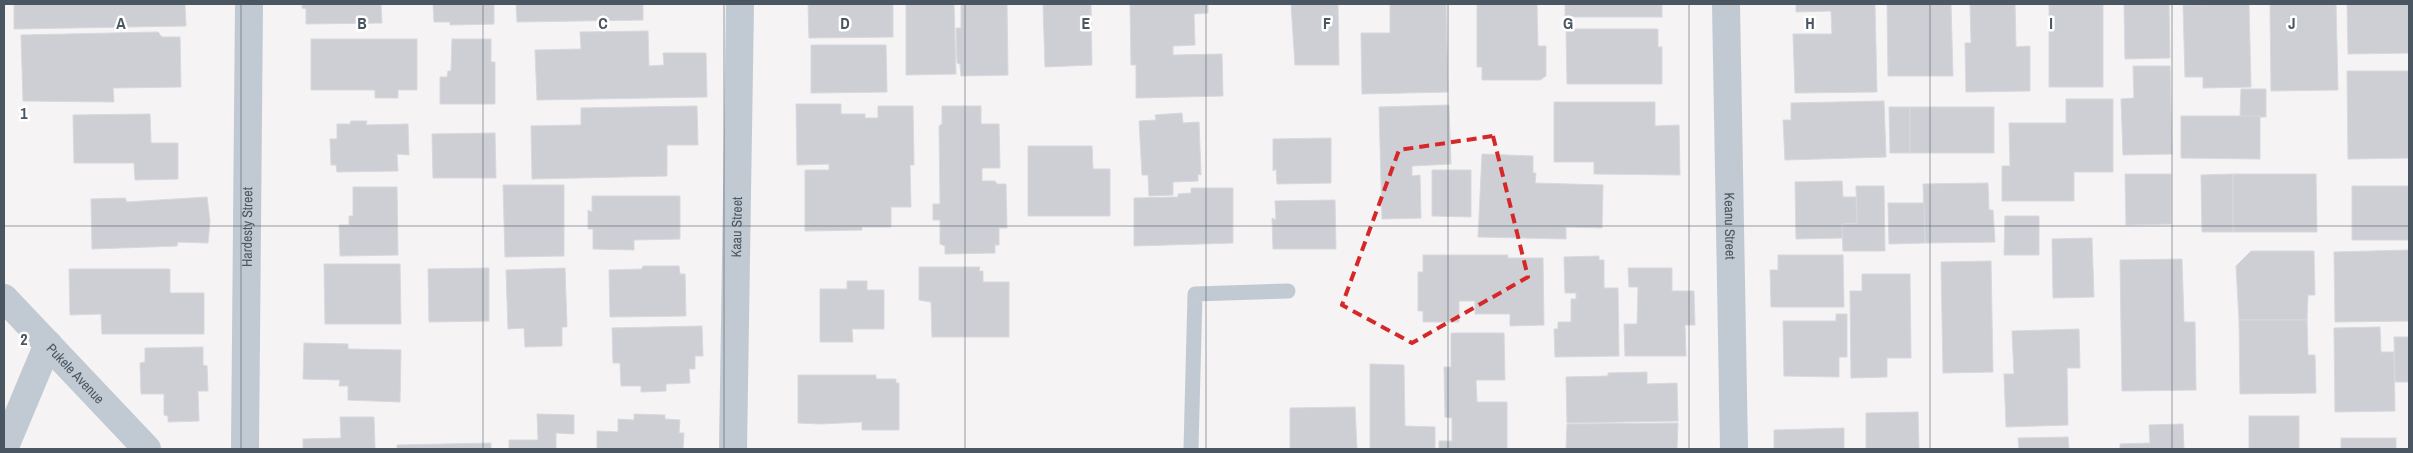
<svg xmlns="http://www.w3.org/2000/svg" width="2413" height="453" font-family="'Archivo Narrow',sans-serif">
	<rect width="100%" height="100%" fill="#f5f3f3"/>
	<g fill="#cdcfd5" stroke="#d7d9de">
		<path d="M14,4H185L186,26L14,29Z"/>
		<path d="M302,4H381L382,23L306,24V9L302,8Z"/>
		<path d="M433,4H494V24L450,25V22H434Z"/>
		<path d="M516,4H643V20L517,22Z"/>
		<path d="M808,4H893V37L809,38Z"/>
		<path d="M906,4H954L956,74L906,75Z"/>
		<path d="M961,4H1007L1008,75L961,76L960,64L957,63L956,28H961Z"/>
		<path d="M1043,4H1091L1092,65L1045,67Z"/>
		<path d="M1130,4H1208V13L1194,14L1195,45L1173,46V55L1222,54L1223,96L1136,98V65H1131Z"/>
		<path d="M1291,4H1338L1339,65H1295Z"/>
		<path d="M1390,4H1446L1448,92L1362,94L1361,33H1390Z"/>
		<path d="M1477,4H1537L1538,46H1546V76L1540,80H1482V67H1477Z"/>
		<rect x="1565" y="4" width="97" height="13"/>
		<path d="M1796,4H1875L1877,92L1795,93L1793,34H1832L1831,11L1796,12Z"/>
		<path d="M1887,4H1951L1953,76H1888Z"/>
		<path d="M1970,4H2015L2016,47L2030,46V91L1966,92L1965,43H1971Z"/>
		<rect x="2049" y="4" width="54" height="83"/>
		<path d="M2124,4H2169L2170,58L2125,59Z"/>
		<path d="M2249,4L2251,87L2203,88V77H2185L2183,5Z"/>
		<path d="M2270,4H2336L2338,90L2271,91Z"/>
		<path d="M2347,4H2409V53L2348,54Z"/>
		<path d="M1566,29H1658V47H1662V84H1567Z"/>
		<path d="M648,31L649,66L664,65L663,53H706L707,97L537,100L535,50L581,49L580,32Z"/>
		<path d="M158,32L162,37H180L181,87L113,88L114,102L23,101L21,35Z"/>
		<path d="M311,39H417V90H398V98H375V90H311Z"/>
		<path d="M452,39H491V62H495V104H440V77H447L448,71H451Z"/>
		<path d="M811,45H886L887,92L811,93Z"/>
		<path d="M2133,66H2170L2172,154L2123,155L2121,99L2134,98Z"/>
		<path d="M2347,71H2409V158L2348,159Z"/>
		<path d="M2241,89H2266V117H2240Z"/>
		<path d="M2066,99H2113V172H2074V201H2002V166H2010L2009,123H2066Z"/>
		<path d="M1884,101L1886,157L1785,160L1783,120H1791V103Z"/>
		<path d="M1554,102H1655V126L1679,125L1680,175L1594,174V162H1554Z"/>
		<path d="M796,104H841V114H865V118H878V106H913L914,165H910L911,207H891V227H862V230L805,231V170H829V164L797,165Z"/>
		<path d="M1449,105L1451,164L1412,166V176L1420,175L1421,218L1382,219L1379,107Z"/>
		<path d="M697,106L698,145H667V176L532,179L531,126L581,125V108Z"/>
		<path d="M942,106H981V124H999L1000,168H982V181H995L997,184H1006L1007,228H999V245H995V253L945,254V246L940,244V220H933V204H940L939,126L942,124Z"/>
		<path d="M1889,107H1910V153H1890Z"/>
		<rect x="1910" y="107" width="84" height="46"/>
		<path d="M1182,113L1183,123L1199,122L1201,175L1198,174V181L1173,182V195L1149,196L1148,175H1142L1139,121L1156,120L1155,115Z"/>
		<path d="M150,114L151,143H178V179L135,180L134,163H74L73,115Z"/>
		<path d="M2181,116H2260V159L2181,158Z"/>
		<path d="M351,121H367L366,125L408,124L409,155L397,154L398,171L337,172L336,165H331L330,139H337V124H350Z"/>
		<path d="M495,133L496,178H433L432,134Z"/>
		<path d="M1331,138V183L1277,184L1276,169L1273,171V139Z"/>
		<path d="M1028,146H1092L1093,169H1110V216H1028Z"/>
		<path d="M1482,154L1533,156V173H1536L1535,183L1603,185L1602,228L1566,227V239L1478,237Z"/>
		<path d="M1432,170H1471V217L1432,216Z"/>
		<path d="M2125,174H2171V224L2126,225Z"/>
		<path d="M2233,174H2316L2317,232H2233Z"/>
		<path d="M2233,174V232H2202L2201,175Z"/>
		<path d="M1842,181L1843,197H1856L1857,223L1842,224L1843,238L1796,239L1795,182Z"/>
		<path d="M1988,183L1989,210H1993L1995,242L1925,243L1923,184Z"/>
		<path d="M503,185H564V256L505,257Z"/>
		<path d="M1856,186H1884L1885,251H1843L1842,224L1857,223Z"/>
		<rect x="2352" y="186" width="57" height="54"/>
		<path d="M353,187H397L398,255L340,256L339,225H349V216H353Z"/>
		<path d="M1191,188H1233V243L1134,246V198L1178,197V194L1191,193Z"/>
		<path d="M592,196H680V239L634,240V250L593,249V229H588V210L592,212Z"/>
		<path d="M207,197L210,221L208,243L178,242L177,246L92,249L91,199L125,198L127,202Z"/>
		<path d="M1335,200L1336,249H1273L1272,218L1276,220L1275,201Z"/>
		<path d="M1888,203H1924L1925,243L1889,244Z"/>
		<path d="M2005,216H2039V255H2004Z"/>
		<path d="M2092,238L2094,297L2053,298L2052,239Z"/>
		<path d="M2409,250V321L2335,322L2334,252Z"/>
		<path d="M2251,251H2314L2315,295H2308L2307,320H2239L2236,266Z"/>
		<path d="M1423,255H1508V258H1543L1544,325L1510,326V314H1475V301H1459V322H1423V311H1418V272H1423Z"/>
		<path d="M1778,255H1843L1844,307H1771L1770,270H1778Z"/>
		<path d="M1599,256V260H1604V288H1618L1619,356L1555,357L1554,329H1558V322H1571V299H1576V293H1565L1564,257Z"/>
		<path d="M2182,259L2184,322H2195L2196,390L2122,391L2120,260Z"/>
		<path d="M1991,261L1993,372L1943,373L1941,262Z"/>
		<path d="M324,264H400L401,324H325Z"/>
		<path d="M643,266H679L680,274H685L686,316L610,317L609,270L642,269Z"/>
		<path d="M919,267H980L979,271H983V282H1009V337H932L931,302L919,300Z"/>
		<path d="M489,268V321L429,322L428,269Z"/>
		<path d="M565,268L567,327H562V346L525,347L524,328L508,329L506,270Z"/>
		<path d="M1628,268H1672V291H1694L1695,325H1685L1686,356H1625L1624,324H1637L1638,287H1629Z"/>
		<path d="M69,269H170V293H204V334H102L101,314L70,315Z"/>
		<path d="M1862,274H1910L1911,358H1887V377L1851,378L1850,291H1862Z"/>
		<path d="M847,281H867V290H884V329H852L853,342H820V289H847Z"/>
		<path d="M1836,314H1847V357H1839V377L1784,376L1783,321H1836Z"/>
		<path d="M2239,320H2307L2308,355H2315L2316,393L2240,394Z"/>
		<path d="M702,326L703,356H695V369H689L690,383L666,384V391L641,392V386H621L620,363H613L612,328Z"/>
		<path d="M2380,327L2381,352H2394L2395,411L2335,412L2334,328Z"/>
		<path d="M2079,329L2080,368H2067L2068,425L2006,427L2004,374H2014L2012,331Z"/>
		<path d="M1451,333H1504L1505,380H1476L1477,402H1507V449H1439V441H1452V418L1445,417L1444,367H1451Z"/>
		<path d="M2394,337H2409V382H2395Z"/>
		<path d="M304,343L348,344V349L401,350L400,402L348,400V386H339L340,380L303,379Z"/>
		<path d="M203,347V365L207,366L208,391H198L199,421L168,422V416L164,415V394H141L140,363L145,362V348Z"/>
		<path d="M1370,364L1404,365L1405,426L1435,427V449H1370Z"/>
		<path d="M1647,372V384L1677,383L1678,421L1567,423L1566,377L1608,376V373Z"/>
		<path d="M798,375H876V379H896V383H899V430H862V422L821,424L798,423Z"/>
		<path d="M1355,407L1357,449H1290V408Z"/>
		<path d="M1918,412L1919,449H1866V413Z"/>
		<path d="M537,414L574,415V434L556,433V449H509V440H538Z"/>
		<path d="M634,414L665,415V419L680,420L679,433H684L683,449H597V431L618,432V419L634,420Z"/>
		<rect x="2249" y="416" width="50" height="33"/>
		<path d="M340,417H374L375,449H303V439L341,438Z"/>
		<path d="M1678,423L1677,449H1566L1567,424Z"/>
		<path d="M2183,424L2184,449H2120V444L2150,443L2149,425Z"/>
		<path d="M1844,428V449H1774V430Z"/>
		<path d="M2068,437L2069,449H2019L2018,438Z"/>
		<rect x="2341" y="438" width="55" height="11"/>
		<path d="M491,443V449H397V445Z"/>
	</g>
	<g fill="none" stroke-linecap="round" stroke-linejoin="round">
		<path stroke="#c1cad2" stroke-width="15" d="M1191,449L1195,294L1288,291"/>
		<g stroke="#c1cad2" stroke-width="28">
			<path id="s1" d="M1726,4L1734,449"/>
			<path id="s2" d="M4,298L147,449"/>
			<path d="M4,449L48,344"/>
			<path id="s3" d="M245,449L249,4"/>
			<path id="s4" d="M733,449L740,4"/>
		</g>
	</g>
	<path fill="none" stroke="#d62828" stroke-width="4" stroke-dasharray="10 6" stroke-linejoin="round" d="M1493,136L1528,277L1412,343L1342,305L1399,150Z"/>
	<path fill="none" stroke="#4a5661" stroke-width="1" stroke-opacity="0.55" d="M241,4V449M483,4V449M724,4V449M965,4V449M1206,4V449M1448,4V449M1689,4V449M1930,4V449M2172,4V449M4,226H2409"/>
	<g text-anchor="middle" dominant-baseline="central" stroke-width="5" stroke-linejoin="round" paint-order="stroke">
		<g font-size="14" fill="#4a5661" stroke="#fff">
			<text stroke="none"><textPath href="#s3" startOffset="222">Hardesty Street</textPath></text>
			<text stroke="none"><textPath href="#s4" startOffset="222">Kaau Street</textPath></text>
			<text stroke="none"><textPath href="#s1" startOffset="222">Keanu Street</textPath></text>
			<text stroke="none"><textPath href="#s2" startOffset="104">Pukele Avenue</textPath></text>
		</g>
	</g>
	<g font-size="16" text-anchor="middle" font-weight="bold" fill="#4a5661" stroke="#fff" stroke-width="5" stroke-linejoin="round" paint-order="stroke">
		<text x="121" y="29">A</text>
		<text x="362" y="29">B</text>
		<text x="603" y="29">C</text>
		<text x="845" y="29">D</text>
		<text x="1086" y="29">E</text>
		<text x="1327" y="29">F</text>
		<text x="1568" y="29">G</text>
		<text x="1810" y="29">H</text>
		<text x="2051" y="29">I</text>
		<text x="2292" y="29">J</text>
		<text x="24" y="119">1</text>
		<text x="24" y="345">2</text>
	</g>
	<rect width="2413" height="453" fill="none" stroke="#4a5661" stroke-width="10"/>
</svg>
